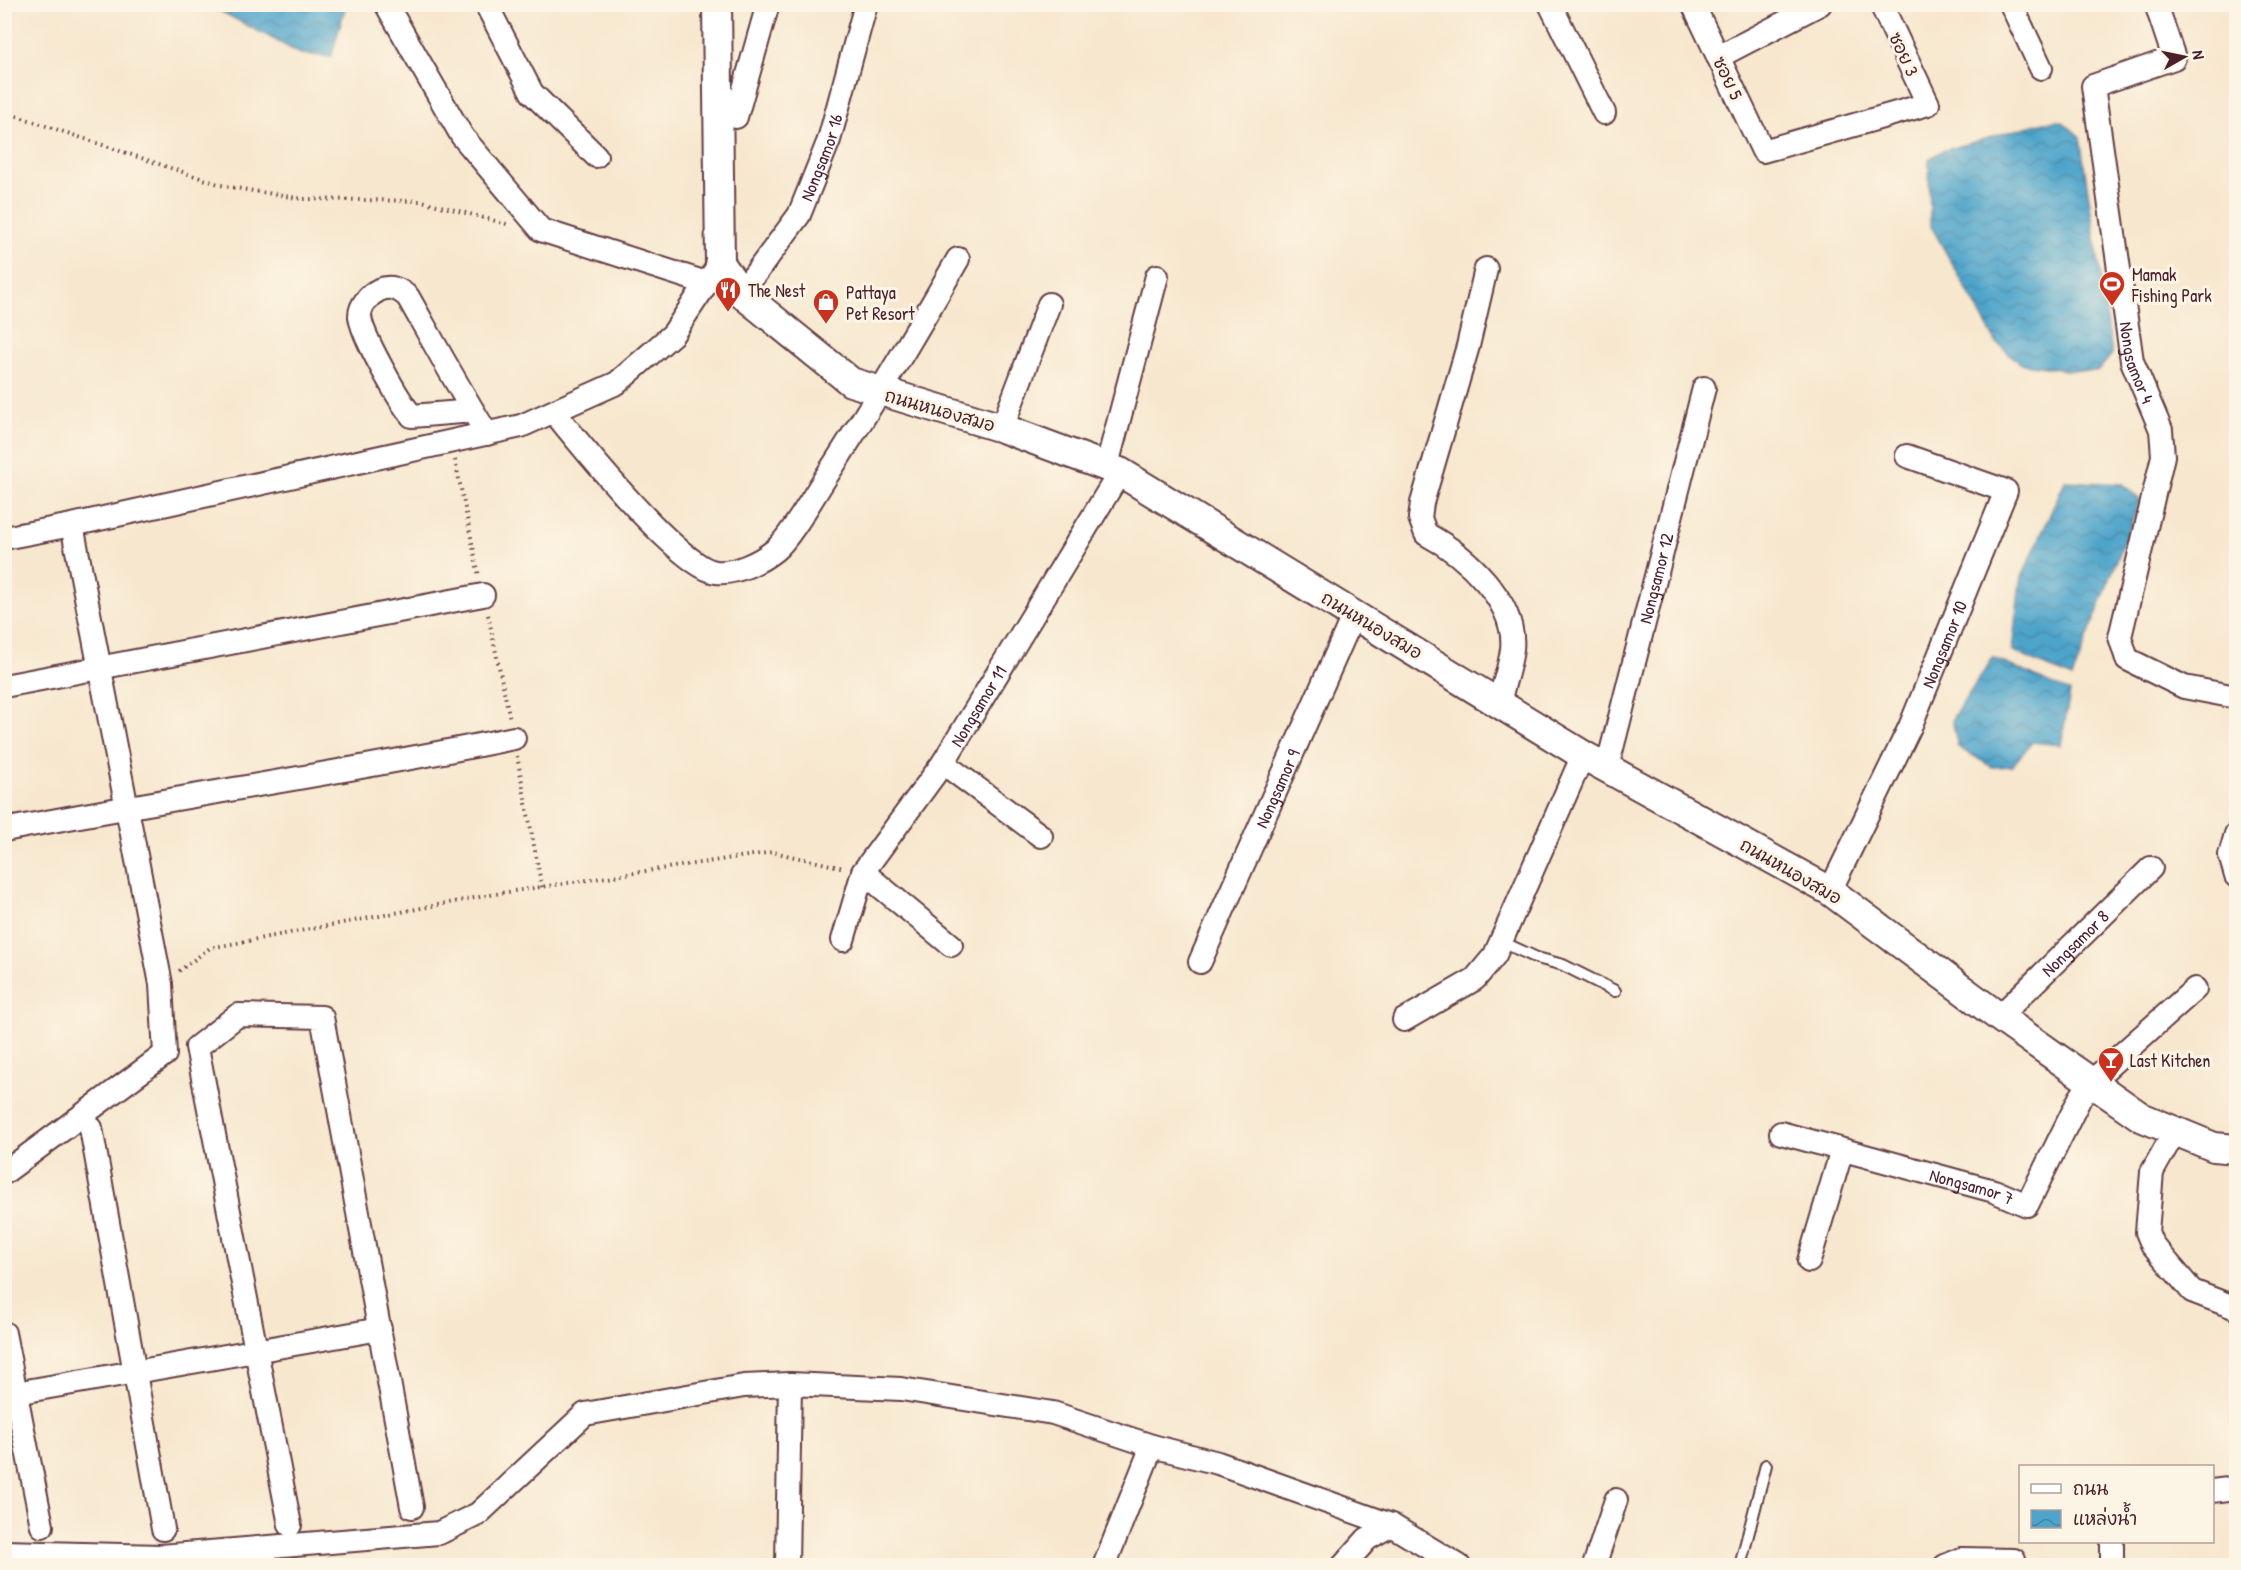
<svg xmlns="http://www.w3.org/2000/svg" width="2241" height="1570" font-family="'Patrick Hand','Playpen Sans Thai',sans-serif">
	<defs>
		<pattern id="water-waves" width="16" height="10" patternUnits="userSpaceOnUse" patternTransform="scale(1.5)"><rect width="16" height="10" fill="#4ea4cb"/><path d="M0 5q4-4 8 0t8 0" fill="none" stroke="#4385a5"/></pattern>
	</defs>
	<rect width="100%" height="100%" fill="#fcf5e5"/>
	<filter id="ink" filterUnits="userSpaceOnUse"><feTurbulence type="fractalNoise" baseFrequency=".0167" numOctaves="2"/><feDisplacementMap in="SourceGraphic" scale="12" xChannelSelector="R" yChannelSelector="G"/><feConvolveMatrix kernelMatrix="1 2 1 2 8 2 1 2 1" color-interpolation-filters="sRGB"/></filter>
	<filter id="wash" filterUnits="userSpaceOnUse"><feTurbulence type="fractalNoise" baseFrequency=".008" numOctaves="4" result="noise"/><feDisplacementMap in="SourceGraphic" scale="24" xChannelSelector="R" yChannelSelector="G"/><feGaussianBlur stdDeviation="1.35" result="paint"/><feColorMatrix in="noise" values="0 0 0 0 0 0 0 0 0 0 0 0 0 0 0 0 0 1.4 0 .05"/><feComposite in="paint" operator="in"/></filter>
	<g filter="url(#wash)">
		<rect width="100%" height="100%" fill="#f7e7ce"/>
		<g fill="url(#water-waves)" stroke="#4c627b" stroke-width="1.5">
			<path d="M209,5L346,4V5L331,57L301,54Z"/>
			<path d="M2062,121L2080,137L2112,354L2098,371L2064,370L2020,363L1996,342L1930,224L1929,159L1942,151L2044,122Z"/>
			<path d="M2065,481L2123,484L2140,500L2072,678L2012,651L2020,582Z"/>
			<path d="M1993,658L2070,692L2061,745L2032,742L2012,766L1992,767L1958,747L1952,719Z"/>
		</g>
	</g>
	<g filter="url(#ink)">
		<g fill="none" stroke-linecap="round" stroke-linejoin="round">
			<g stroke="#643d43" stroke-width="14">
				<g id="service">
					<path d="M1502,942L1537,958L1563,965L1615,991"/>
					<path d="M1740,1566L1766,1465"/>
				</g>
			</g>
			<g stroke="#643d43" stroke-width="26">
				<g id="minor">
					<path d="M386,4L462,136L541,230L706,283"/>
					<path d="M486,4L532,93L596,156"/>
					<path d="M1550,4L1604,113"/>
					<path d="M1693,4L1763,151L1928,104L1881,4"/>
					<path d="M2011,4L2041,68"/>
					<path id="s1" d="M2156,4L2174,58L2093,86L2132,361L2161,430L2163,456L2120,637L2127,659L2184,687L2236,697"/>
					<path d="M1718,57L1820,4"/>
					<path d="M736,117L768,4"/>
					<path d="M1486,269L1468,346L1422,503L1420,518L1426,534C1464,554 1517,601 1512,649C1510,667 1503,685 1499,703"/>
					<path id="s2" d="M741,293L799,215L829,140L866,4"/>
					<path d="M473,411L412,416C399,401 361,334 360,316C360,305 370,294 379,290C391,285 399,289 408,297C434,343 459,389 487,434"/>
					<path d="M554,412C579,443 681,569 716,572C736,574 760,562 775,550C789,539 813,497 824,480C871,408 915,334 958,259"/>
					<path d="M1002,428L1049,304"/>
					<path d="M1107,465L1157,276"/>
					<path d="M4,538L72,525"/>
					<path d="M4,686L483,595"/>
					<path d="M943,763L1041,836"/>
					<path id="s3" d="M1607,768L1704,388"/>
					<path d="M4,830C174,797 345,773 514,738"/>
					<path d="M2236,834L2230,855L2236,876"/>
					<path d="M863,872L951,945"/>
					<path id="s4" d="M1830,891L1910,727L2006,491L1907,456"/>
					<path id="s5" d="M843,940L863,872L943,763L1120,472"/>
					<path id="s6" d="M1200,962L1354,614"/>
					<path id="s7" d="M1999,1017L2151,868"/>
					<path d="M1404,1020L1475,979L1495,955L1583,755"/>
					<path d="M91,1128L163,1529"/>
					<path d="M2175,1131L2152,1172L2147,1232L2152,1244L2192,1291L2236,1308"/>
					<path id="s8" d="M1781,1133L1994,1191L2027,1205L2080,1098L2091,1082L2195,989"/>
					<path d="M4,1173L165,1054L161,984L72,525L521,426L617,383L673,334L720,263"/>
					<path d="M1809,1261L1842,1150"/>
					<path d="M4,1333L42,1526"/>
					<path d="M4,1395L380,1329"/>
					<path d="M2212,1491L2236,1488"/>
					<path d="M290,1525L197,1047L238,1015L322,1017L412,1507"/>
					<path d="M2112,1542V1566"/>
					<path d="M4,1552L161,1556L439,1533L478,1514L585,1414L744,1386L790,1384L901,1389L1053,1413L1152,1446L1218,1463L1391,1525L1459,1566"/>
					<path d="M787,1566L790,1384"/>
					<path d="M1104,1566L1152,1446"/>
					<path d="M1343,1566L1367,1539L1391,1525"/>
					<path d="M1594,1566L1616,1500"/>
					<path d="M1945,1566L1962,1559L2014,1560"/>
				</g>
			</g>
			<g stroke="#643d43" stroke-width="32">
				<path id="tertiary" d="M717,4L720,263L741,293L851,382L1002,428L1120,472L1583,755L1830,891L1999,1017L2141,1117L2214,1147L2236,1149"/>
			</g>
			<g stroke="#643d43" stroke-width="4" stroke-dasharray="1.5 4.5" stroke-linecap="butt">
				<path d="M11,114L224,186L303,199L422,201L510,225"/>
				<path d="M455,460L479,576"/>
				<path d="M488,615L510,719"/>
				<path d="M517,756L542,888"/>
				<path d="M179,971L210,948L501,893L773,852L844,868"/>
			</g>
			<use href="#service" stroke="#fff" stroke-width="10"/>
			<use href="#minor" stroke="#fff" stroke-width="22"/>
			<use href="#tertiary" stroke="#fff" stroke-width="28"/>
		</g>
	</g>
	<defs>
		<g id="stadium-pin" transform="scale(1.35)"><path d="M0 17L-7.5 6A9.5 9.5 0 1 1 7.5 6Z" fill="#c8321e" stroke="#fcf5e5"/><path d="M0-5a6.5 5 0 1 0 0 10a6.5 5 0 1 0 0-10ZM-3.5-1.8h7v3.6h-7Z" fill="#fff"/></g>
		<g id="restaurant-pin" transform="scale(1.35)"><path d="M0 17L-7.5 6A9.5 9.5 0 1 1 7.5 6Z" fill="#c8321e" stroke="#fcf5e5"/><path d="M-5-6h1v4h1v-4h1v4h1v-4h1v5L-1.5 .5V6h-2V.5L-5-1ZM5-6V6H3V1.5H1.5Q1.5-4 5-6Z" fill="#fff"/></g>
		<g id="shop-pin" transform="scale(1.35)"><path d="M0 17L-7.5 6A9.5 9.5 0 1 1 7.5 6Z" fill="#c8321e" stroke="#fcf5e5"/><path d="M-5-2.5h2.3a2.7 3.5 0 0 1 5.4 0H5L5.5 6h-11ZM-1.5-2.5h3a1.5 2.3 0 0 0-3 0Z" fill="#fff"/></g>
		<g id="bar-pin" transform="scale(1.35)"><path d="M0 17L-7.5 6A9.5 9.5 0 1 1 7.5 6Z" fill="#c8321e" stroke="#fcf5e5"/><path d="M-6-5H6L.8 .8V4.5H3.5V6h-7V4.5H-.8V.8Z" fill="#fff"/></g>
	</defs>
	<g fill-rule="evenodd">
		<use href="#stadium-pin" x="2112" y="284"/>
		<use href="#restaurant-pin" x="728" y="290"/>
		<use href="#shop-pin" x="826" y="302"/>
		<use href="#bar-pin" x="2111" y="1060"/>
	</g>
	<g text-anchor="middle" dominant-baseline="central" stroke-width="6" stroke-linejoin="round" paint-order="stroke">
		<g font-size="18" fill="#4a1f2b" stroke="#fcf5e5">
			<text transform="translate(1904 54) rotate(65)">ซอย 3</text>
			<text transform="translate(1728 78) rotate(65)">ซอย 5</text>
			<text stroke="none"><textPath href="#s2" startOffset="159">Nongsamor 16</textPath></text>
			<text stroke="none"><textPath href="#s1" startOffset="423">Nongsamor 4</textPath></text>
			<text transform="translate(940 410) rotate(16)">ถนนหนองสมอ</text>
			<text stroke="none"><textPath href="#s3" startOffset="196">Nongsamor 12</textPath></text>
			<text transform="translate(1372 625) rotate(31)">ถนนหนองสมอ</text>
			<text stroke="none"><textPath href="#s4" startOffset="272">Nongsamor 10</textPath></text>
			<text stroke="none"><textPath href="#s5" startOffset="273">Nongsamor 11</textPath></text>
			<text stroke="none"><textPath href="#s6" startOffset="190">Nongsamor 9</textPath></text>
			<text transform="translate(1791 871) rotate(30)">ถนนหนองสมอ</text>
			<text stroke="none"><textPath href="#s7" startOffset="106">Nongsamor 8</textPath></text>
			<text stroke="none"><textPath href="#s8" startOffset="198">Nongsamor 7</textPath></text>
		</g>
		<g font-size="18" fill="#4a1f2b" stroke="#fcf5e5" text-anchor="start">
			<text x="2132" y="274">Mamak<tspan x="2132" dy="21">Fishing Park</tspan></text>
			<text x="748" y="290">The Nest</text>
			<text x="846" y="292">Pattaya<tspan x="846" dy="21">Pet Resort</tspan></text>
			<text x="2130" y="1060">Last Kitchen</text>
		</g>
	</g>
	<rect width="2241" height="1570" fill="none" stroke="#fcf5e5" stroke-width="24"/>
	<rect x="2019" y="1465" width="195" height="78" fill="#fcf5e5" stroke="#b59f9b" stroke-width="1.5"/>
	<rect x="2031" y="1484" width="30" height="9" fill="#ffffff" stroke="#b59f9b" stroke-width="1.5"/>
	<text x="2073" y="1495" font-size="18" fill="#4a1f2b">ถนน</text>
	<rect x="2031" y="1510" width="30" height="18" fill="url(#water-waves)" stroke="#b59f9b" stroke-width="1.5"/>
	<text x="2073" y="1525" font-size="18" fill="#4a1f2b">แหล่งน้ำ</text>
	<g transform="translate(2184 57) rotate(81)" stroke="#fcf5e5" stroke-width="4.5" paint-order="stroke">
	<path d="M0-4.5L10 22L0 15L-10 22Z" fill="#4a1f2b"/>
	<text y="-9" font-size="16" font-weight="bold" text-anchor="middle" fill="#4a1f2b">N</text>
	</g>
</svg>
